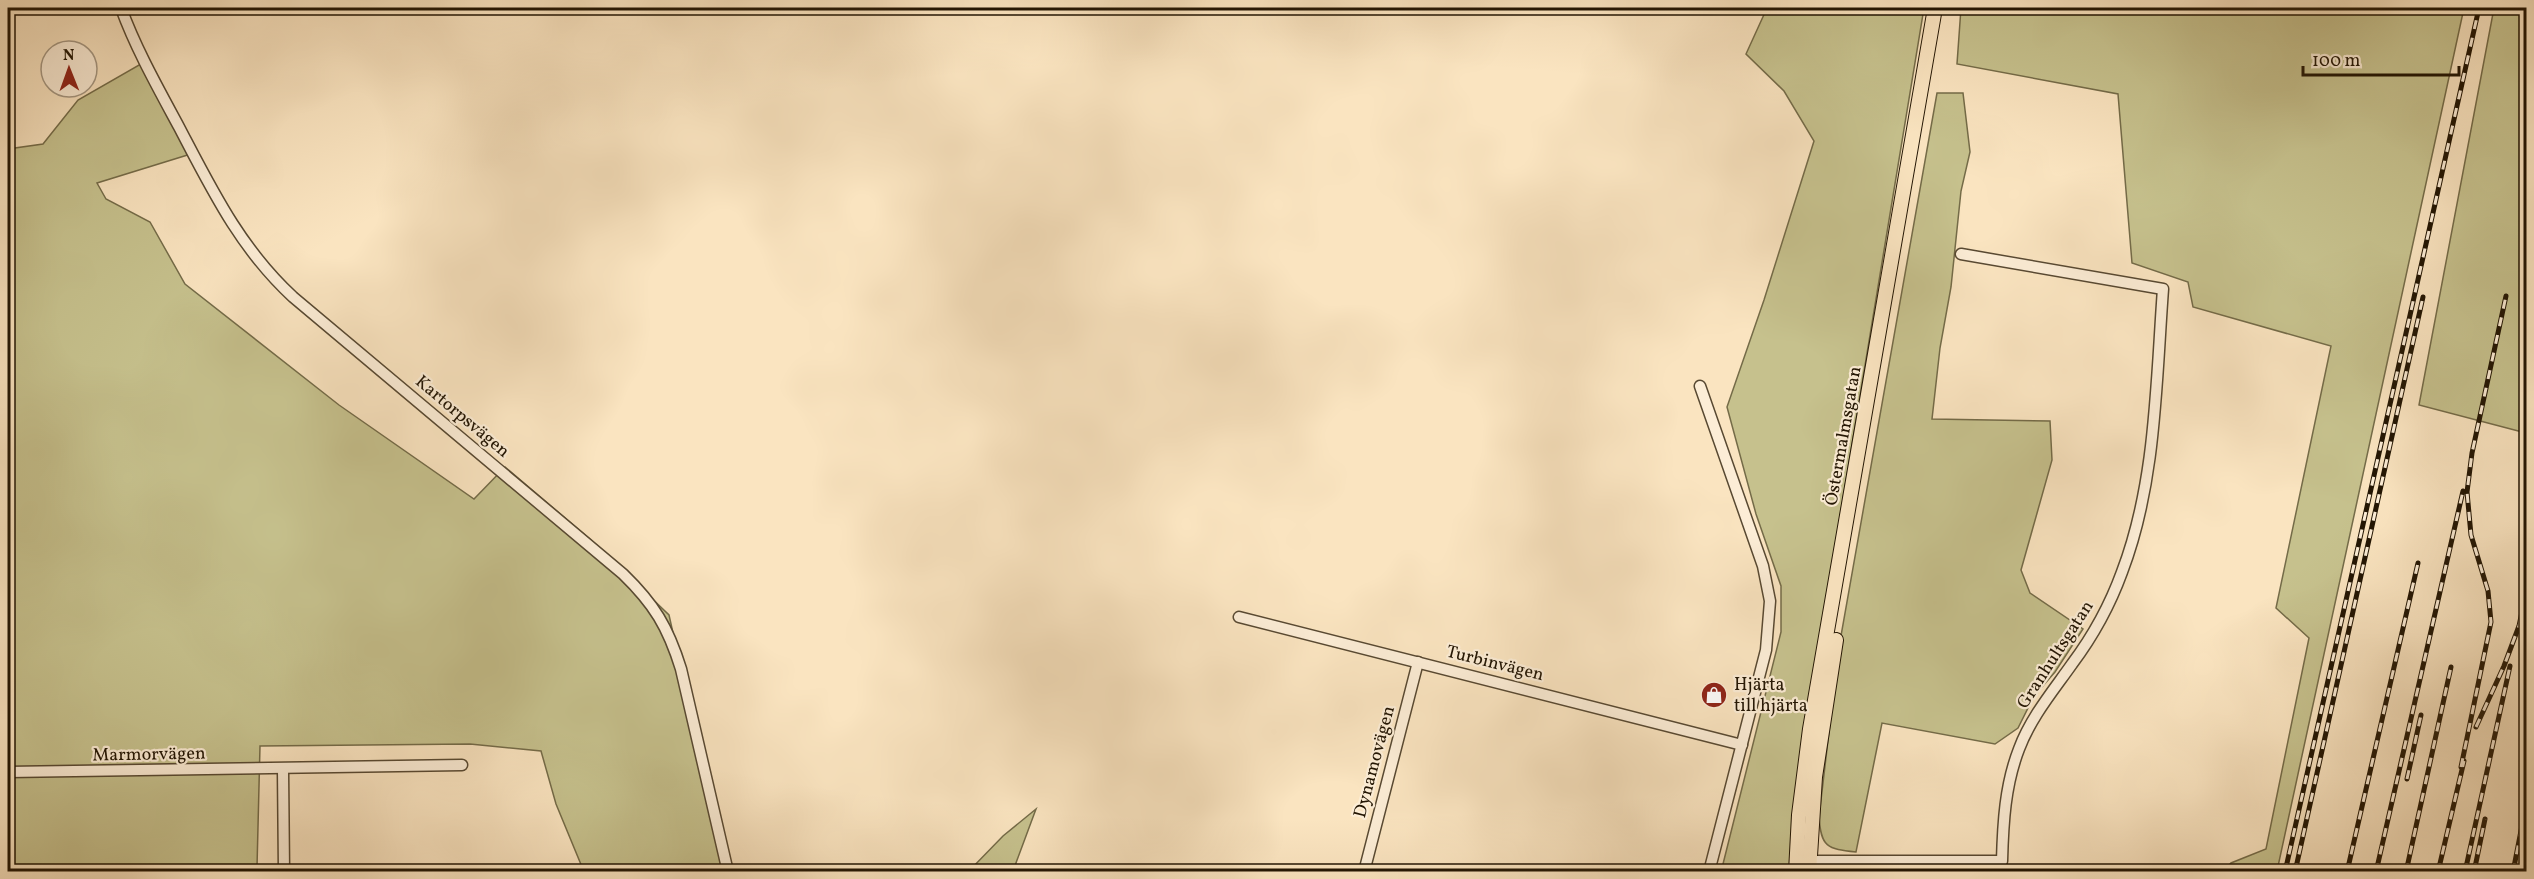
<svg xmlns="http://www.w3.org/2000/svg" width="2534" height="879" font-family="Vollkorn,serif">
	<rect width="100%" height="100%" fill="#fae4c0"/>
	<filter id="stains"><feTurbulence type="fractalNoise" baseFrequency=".00333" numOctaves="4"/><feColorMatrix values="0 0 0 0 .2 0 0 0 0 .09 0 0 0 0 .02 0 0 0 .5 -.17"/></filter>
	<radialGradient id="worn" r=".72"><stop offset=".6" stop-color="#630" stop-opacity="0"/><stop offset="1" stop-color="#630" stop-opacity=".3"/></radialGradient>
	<g fill="#c6c18d" stroke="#746b48" stroke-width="1.5">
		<path d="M1767,8H1924L1824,614L1790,871L1721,872L1781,632V586L1756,514L1727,407L1764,300L1814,141L1784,91L1746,54Z"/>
		<path d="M1961,8H2464L2277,871H2224L2231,863L2266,849L2309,638L2276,608L2331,346L2193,307L2188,282L2132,263L2118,94L1957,64Z"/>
		<path d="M2494,8H2526V433L2419,405Z"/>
		<path d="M146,61L194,153L97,183L106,199L150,222L185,284L339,405L474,499L505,467L591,540L669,615L726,871H582V867L556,804L541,751L470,744L260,746L257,867L188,865V872H8V149L43,144L78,100Z"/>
		<path d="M1937,93H1963L1970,152L1961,191L1951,287L1940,348L1932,419L2050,421L2052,460L2021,570L2030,593L2083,629L2055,672L2034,696L2018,728L1995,744L1882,723L1856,852C1827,849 1821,847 1819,817L1839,647Z"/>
		<path d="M1036,809L1013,871H969L1003,836Z"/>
	</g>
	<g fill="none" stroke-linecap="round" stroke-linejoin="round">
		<g stroke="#584932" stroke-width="13">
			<g id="minor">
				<path d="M121,8C136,49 158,88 179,127C212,190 240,248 293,297L623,574C654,604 668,627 681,669L728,872"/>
				<path d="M1700,386L1763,566L1770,601L1766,650L1709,872"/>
				<path d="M1239,617L1742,745"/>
				<path d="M283,770L284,872"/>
				<path d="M8,772L462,765"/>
				<path d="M1804,861H2002C2003,823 2005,785 2019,749C2031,717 2053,691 2072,664C2093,636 2110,605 2122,572C2156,483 2156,383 2163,289L1961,254"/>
				<path d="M1364,872L1418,662"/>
			</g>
		</g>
		<g stroke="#221503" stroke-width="16">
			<g id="major">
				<path d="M1796,872L1799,815L1810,729L1935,8"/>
				<path d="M1809,872L1815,777L1836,640"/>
			</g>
		</g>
		<use href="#minor" stroke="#fcedd6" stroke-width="10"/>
		<use href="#major" stroke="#fae4c0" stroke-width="14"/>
		<g stroke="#221503" stroke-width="5">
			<g id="rail">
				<path d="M2476,727L2504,666L2519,626L2526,593"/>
				<path d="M2461,767L2491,622L2488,591L2471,535L2467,492L2472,453L2506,296"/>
				<path d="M2407,779L2421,715"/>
				<path d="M2285,872L2479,8"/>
				<path d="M2295,872L2423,297"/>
				<path d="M2347,872L2418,563"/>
				<path d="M2376,872L2463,491"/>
				<path d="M2406,872L2451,667"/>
				<path d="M2438,872L2464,761"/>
				<path d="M2465,872L2510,666"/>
				<path d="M2474,872L2485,819"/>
				<path d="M2513,872L2526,805"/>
			</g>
		</g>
		<use href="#rail" stroke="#fcedd6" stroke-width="3" stroke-dasharray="9" stroke-linecap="butt"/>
	</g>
	<defs>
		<g id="shop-disc" transform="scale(1.35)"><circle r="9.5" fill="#8f2418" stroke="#fcedd6"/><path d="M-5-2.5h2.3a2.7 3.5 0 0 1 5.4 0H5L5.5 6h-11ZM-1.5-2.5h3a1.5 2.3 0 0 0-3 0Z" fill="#fff"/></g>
	</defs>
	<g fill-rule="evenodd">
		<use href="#shop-disc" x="1714" y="695"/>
	</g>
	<g text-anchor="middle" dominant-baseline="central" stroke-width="4.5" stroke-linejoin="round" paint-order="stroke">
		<g font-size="18" fill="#221503" stroke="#fcedd6">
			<text transform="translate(462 417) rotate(40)">Kartorpsvägen</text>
			<text transform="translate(1844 436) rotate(-80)">Östermalmsgatan</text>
			<text transform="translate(2056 655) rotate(-57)">Granhultsgatan</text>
			<text transform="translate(1495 664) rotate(14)">Turbinvägen</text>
			<text transform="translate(149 755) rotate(-1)">Marmorvägen</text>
			<text transform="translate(1375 762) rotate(-75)">Dynamovägen</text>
		</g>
		<g font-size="18" fill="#221503" stroke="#fcedd6" text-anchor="start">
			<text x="1734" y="685">Hjärta<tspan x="1734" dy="21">till hjärta</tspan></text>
		</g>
	</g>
	<rect width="2534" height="879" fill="none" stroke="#fae4c0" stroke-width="30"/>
	<rect x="9" y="9" width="2516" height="861" fill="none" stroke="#221503" stroke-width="3"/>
	<rect x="15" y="15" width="2504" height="849" fill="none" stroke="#221503" stroke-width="1.5"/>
	<g transform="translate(69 69) rotate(359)"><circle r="28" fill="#fcedd6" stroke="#a59782" stroke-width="1.5"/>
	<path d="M0-4.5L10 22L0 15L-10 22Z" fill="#8f2418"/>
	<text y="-9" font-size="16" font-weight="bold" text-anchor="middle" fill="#221503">N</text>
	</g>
	<path d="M2303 66v9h156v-9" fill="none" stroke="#221503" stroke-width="3"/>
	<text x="2312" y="66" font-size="18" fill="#221503" stroke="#fcedd6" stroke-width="4.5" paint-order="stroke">100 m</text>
	<rect width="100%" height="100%" filter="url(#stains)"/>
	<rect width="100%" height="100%" fill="url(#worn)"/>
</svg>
